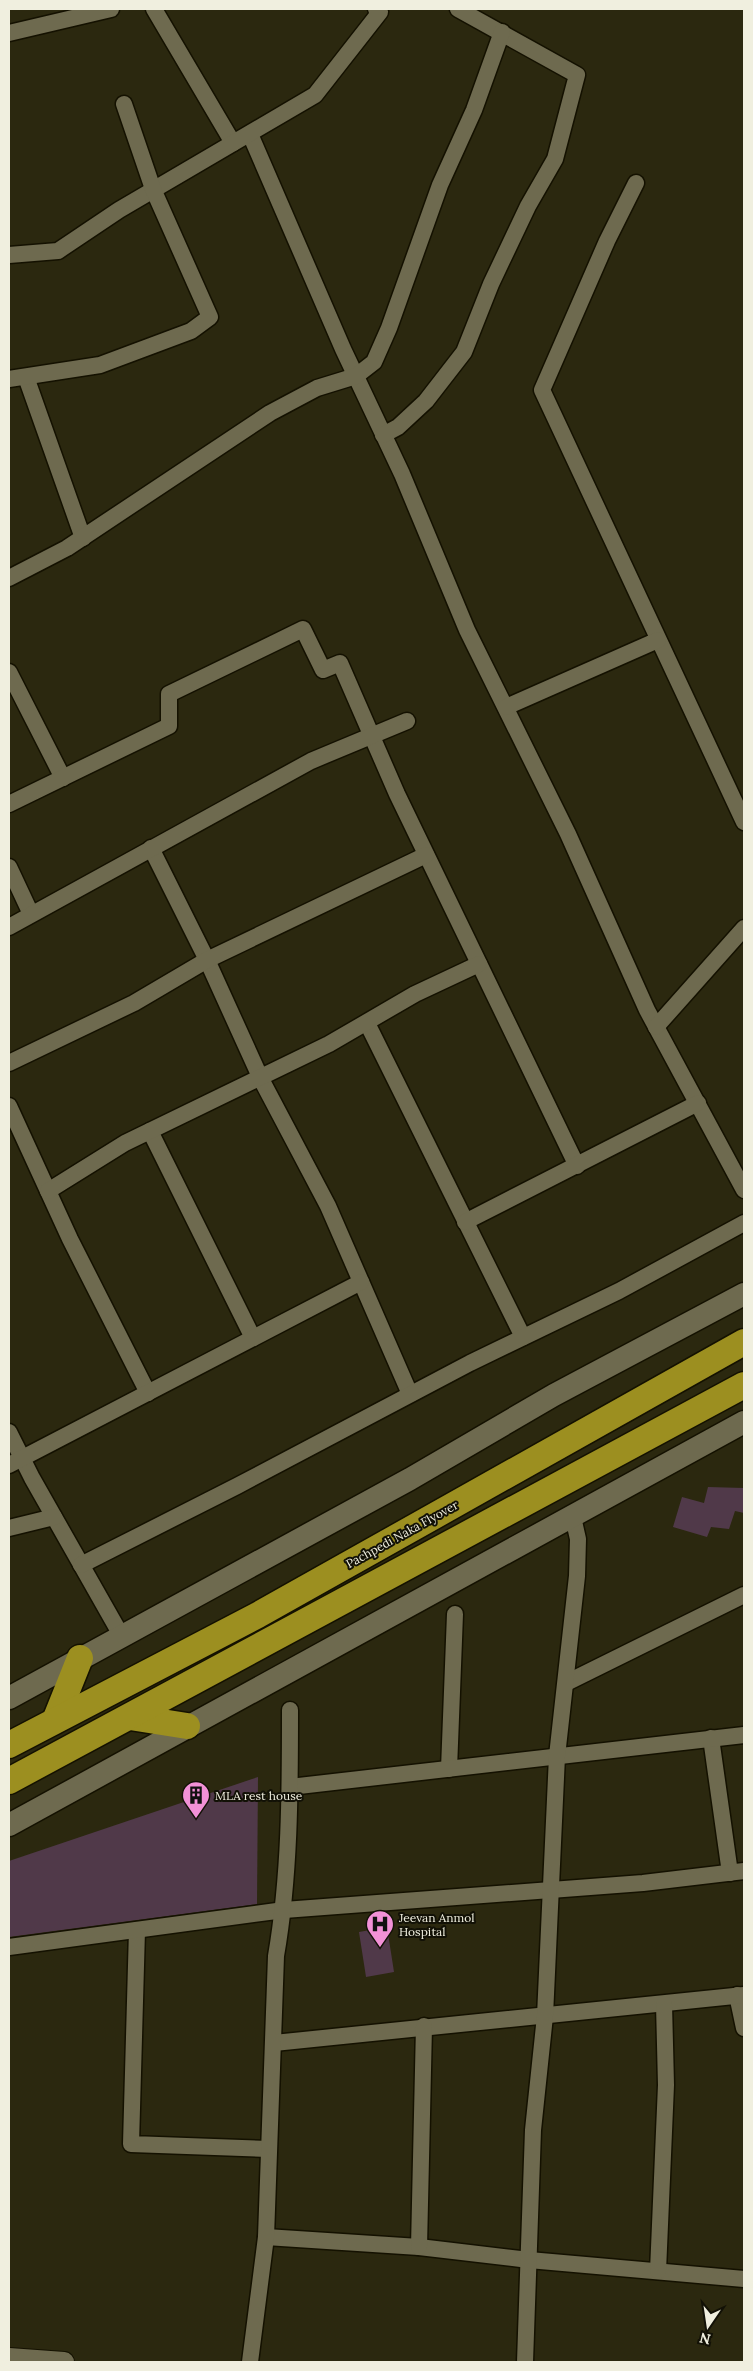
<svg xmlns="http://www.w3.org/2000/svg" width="753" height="2371" font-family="Lora,serif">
	<rect width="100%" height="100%" fill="#2b280f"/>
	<g fill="#503949">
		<path d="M708,1487L744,1488V1513L735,1511L729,1529L711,1527L707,1537L673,1527L682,1497L704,1503Z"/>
		<path d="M258,1777L257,1904L9,1937V1861Z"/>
		<path d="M387,1927L394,1972L366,1977L359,1932Z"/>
	</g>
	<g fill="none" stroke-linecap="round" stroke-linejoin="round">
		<g stroke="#141100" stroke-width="19">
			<g id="minor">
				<path d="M154,9L233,143"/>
				<path d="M9,33L111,9"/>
				<path d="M250,134L343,349L402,474L467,630L568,834L647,1010L744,1190"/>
				<path d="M636,183L607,241L542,390L744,822"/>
				<path d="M9,255L58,251L119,210L315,95L380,12L376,9"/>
				<path d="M26,377L83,538"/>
				<path d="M9,379L100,365L191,331L210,317L153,189L124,104"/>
				<path d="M383,435L398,427L426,401L464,352L491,284L528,206L555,159L577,75L458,9"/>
				<path d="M9,578L67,548L270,413L317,388L356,376L374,362L389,328L440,185L474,110L502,32"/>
				<path d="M9,672L63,778"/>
				<path d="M506,707L658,640"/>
				<path d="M9,804L169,726V694L303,629L323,670L340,663L397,794L577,1166"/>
				<path d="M151,848L207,960L261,1079L328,1206L410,1394"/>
				<path d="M9,867L31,914"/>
				<path d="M9,927L311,761L407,721"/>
				<path d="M367,1023L523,1337"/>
				<path d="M656,1027L744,928"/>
				<path d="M9,1063L134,1003L207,960L426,855"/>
				<path d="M9,1106L70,1239L148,1393"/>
				<path d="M150,1131L253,1338"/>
				<path d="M48,1191L125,1143L329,1044L415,994L479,964"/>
				<path d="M465,1222L698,1103"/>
				<path d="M9,1432L32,1478L121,1635"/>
				<path d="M9,1465L361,1282"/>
				<path d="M9,1528L54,1517"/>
				<path d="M81,1565L237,1486L470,1363L619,1291L744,1223"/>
				<path d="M566,1683L744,1595"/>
				<path d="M711,1738L730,1873"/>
				<path d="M449,1769L455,1614"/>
				<path d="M290,1787L744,1735"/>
				<path d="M137,1930L131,2144L268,2149"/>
				<path d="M9,1947L284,1910L643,1883L744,1871"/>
				<path d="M737,1995L744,2028"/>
				<path d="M274,2043L744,1995"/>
				<path d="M266,2237L419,2247L529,2260L744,2279"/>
				<path d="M419,2247L424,2026"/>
				<path d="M658,2271L666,2085L664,2004"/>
				<path d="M250,2362L266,2237L276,1956C290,1875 290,1792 290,1710"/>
				<path d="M525,2362L533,2130L545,2016L557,1756L577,1576L578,1539L573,1517"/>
			</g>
		</g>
		<g stroke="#141100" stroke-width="22">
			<path id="tertiary" d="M9,2358L64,2362"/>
		</g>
		<g stroke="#141100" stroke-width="25">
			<g id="secondary">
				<path d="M9,1698L410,1479L554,1395L744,1294"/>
				<path d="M9,1825L744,1422"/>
			</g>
		</g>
		<g stroke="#141100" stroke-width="29">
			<g id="trunk">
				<path d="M130,1717L187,1726"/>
				<path d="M56,1718L80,1658"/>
				<path d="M9,1745L258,1615L744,1342"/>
				<path d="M9,1781L744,1385"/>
			</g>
		</g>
		<use href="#minor" stroke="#6e6a4f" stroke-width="16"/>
		<use href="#tertiary" stroke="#6e6a4f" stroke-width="20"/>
		<use href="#secondary" stroke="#6e6a4f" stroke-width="22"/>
		<use href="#trunk" stroke="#9c8f20" stroke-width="26"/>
	</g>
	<defs>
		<g id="building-pin" transform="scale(1.4375)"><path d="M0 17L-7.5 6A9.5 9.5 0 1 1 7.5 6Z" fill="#f291d7" stroke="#121106"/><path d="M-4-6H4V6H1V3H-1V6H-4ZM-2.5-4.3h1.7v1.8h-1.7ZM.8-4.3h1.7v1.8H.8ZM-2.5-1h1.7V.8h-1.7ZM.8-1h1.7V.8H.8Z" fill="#111"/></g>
		<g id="hospital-pin" transform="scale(1.4375)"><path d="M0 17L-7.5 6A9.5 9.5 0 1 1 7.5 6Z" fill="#f291d7" stroke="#121106"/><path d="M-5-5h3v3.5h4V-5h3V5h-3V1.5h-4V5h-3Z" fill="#111"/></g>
	</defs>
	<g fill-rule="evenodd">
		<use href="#building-pin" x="196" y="1795"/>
		<use href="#hospital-pin" x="380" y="1924"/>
	</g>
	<g text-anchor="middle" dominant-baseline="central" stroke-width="4" stroke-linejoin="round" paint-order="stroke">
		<g font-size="12" fill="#f0efdf" stroke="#121106">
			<text transform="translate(402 1534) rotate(-29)">Pachpedi Naka Flyover</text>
		</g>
		<g font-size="12" fill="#f0efdf" stroke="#121106" text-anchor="start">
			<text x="215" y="1795">MLA rest house</text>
			<text x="399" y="1917">Jeevan Anmol<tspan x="399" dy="14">Hospital</tspan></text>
		</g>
	</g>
	<rect width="753" height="2371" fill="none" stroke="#f0efdf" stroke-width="20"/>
	<g transform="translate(708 2326) rotate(193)" stroke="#121106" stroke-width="4" paint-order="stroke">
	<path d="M0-4L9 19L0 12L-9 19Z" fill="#f0efdf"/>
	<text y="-8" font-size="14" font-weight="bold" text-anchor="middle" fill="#f0efdf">N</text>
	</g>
</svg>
